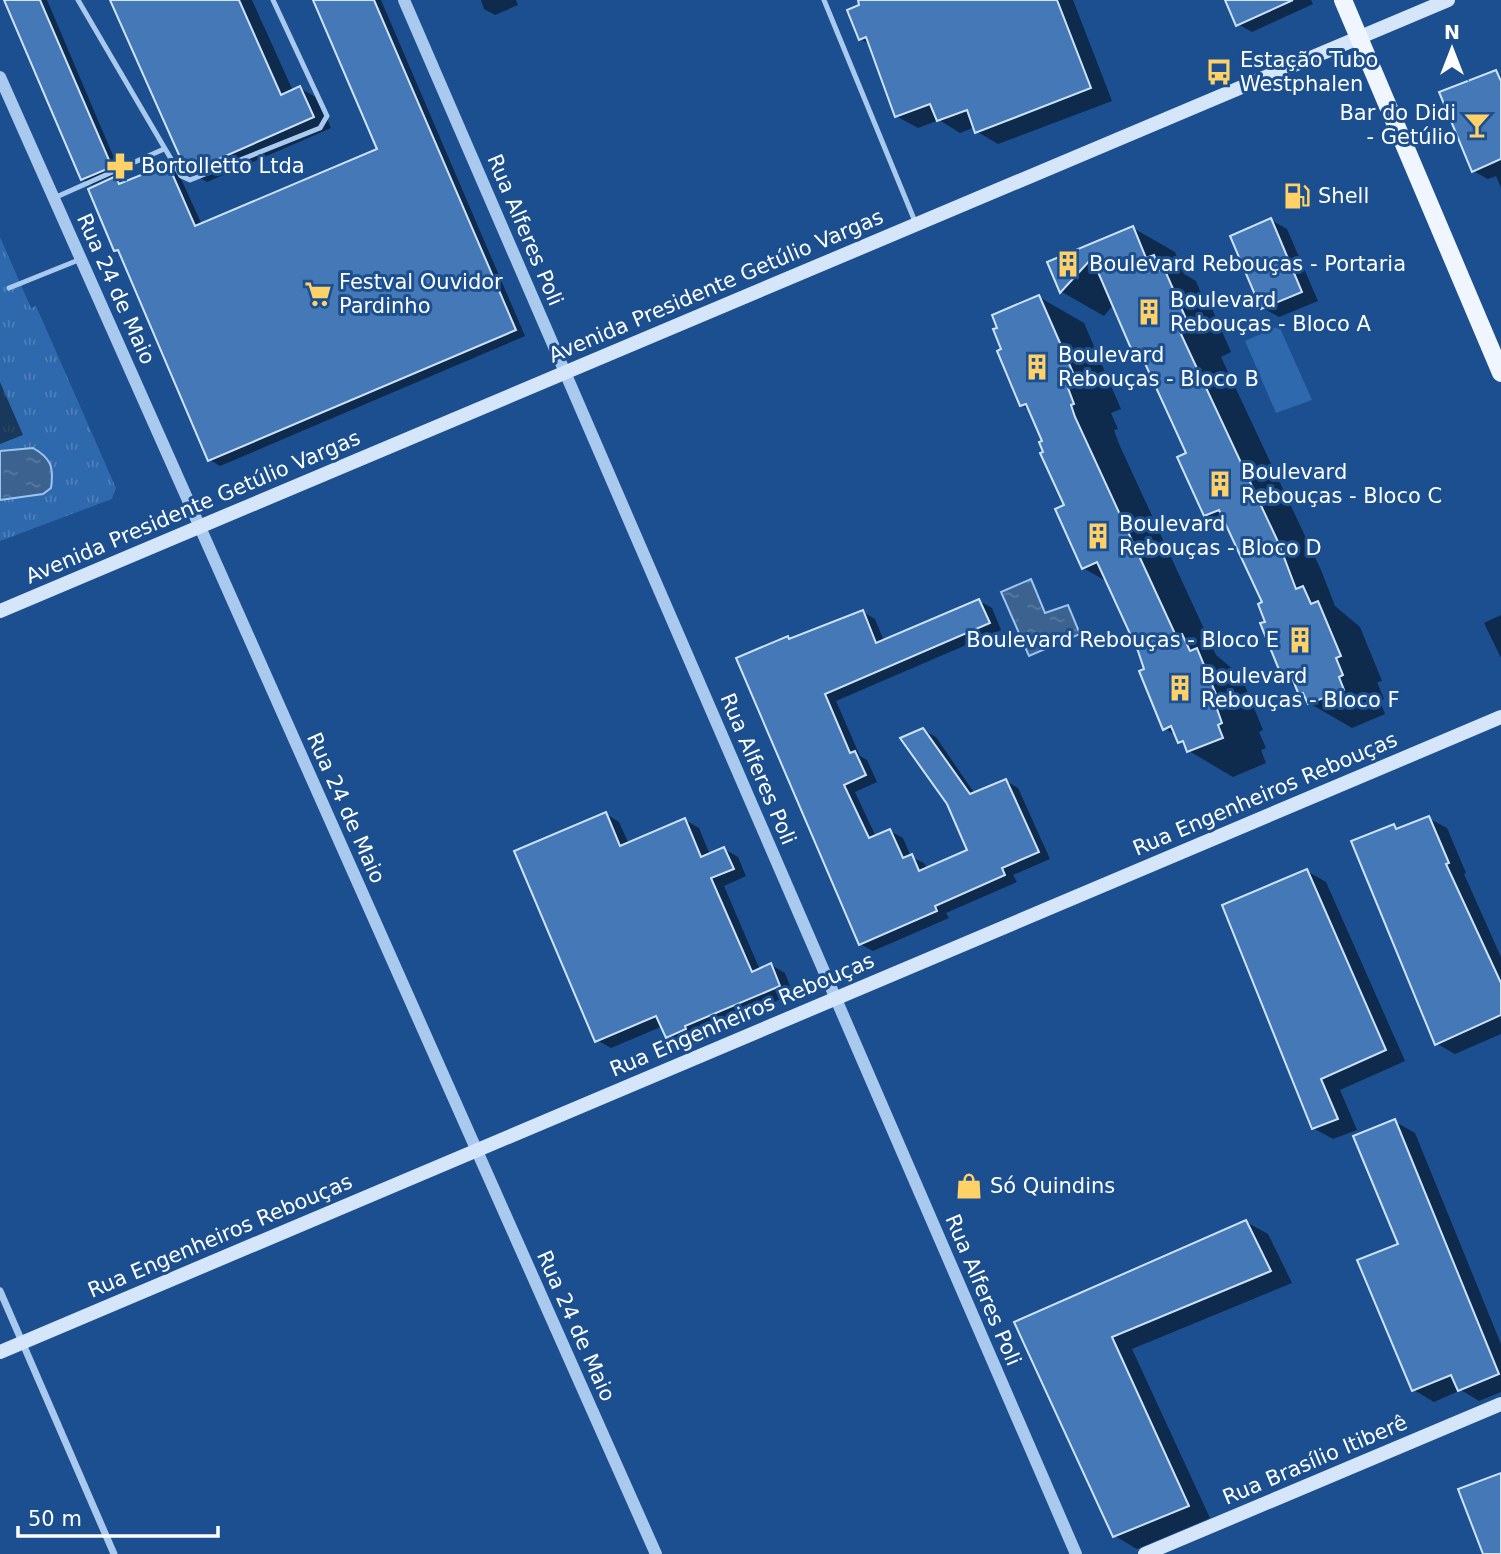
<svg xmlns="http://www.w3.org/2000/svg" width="1501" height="1554" font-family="'DejaVu Sans',sans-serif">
	<defs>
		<pattern id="grass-tufts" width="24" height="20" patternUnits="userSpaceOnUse" patternTransform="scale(1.75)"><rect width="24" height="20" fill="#2e69ad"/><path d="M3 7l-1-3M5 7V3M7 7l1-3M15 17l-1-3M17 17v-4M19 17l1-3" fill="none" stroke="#4d80b9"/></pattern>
		<pattern id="water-ripples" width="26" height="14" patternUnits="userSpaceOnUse" patternTransform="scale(1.75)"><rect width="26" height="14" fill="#3c6290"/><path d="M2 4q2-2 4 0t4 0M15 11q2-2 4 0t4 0" fill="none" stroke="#597aa1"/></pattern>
	</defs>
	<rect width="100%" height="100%" fill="#1b4f8f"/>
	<path fill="url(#grass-tufts)" d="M0,237L31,308L36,306L116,488L112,499L0,541Z"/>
	<path fill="#2e69ad" d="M1279,326L1312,400L1276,413L1245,341Z"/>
	<g fill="url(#water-ripples)" stroke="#9cc4f0" stroke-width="2">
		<path d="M33,448C51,458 54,467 51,488L43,494L0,500V451Z"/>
		<path d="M1031,579L1045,613L1068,605L1080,634L1029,656L1001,592Z"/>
	</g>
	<g fill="#0007">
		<path d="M6,0H47L120,172L92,185L82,179Z"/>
		<path d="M112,0H252L293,91L300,88L319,99L331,128L207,182L188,171Z"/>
		<path d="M315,0H381L525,336L220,466L209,459L121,253L116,250V178L125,184L168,166L178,172L202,225L379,150Z"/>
		<path d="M481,0H516L518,5L495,15L484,9Z"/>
		<path d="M859,0H1073L1112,101L998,144L976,131L975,127L960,133L939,120L918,128L896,116L871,45L860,39Z"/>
		<path d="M1226,0H1311L1313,4L1252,32L1238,24Z"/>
		<path d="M1496,72L1501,75V188L1496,176L1488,179L1473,171Z"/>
		<path d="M1271,220L1287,229L1318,301L1279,317L1263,308Z"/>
		<path d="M1133,228L1175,252L1184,274L1196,281L1200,291L1206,295L1231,352L1221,357L1321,570L1335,606L1360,627L1382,681L1377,682L1384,699L1380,701L1385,714L1352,728L1309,703L1298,688L1285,681L1264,603L1230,529L1205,515L1189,454L1143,354L1134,349L1114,304L1104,316L1062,292L1050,263Z"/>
		<path d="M1039,297L1084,323L1121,409L1111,413L1118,429L1114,430L1119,444L1216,655L1241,676L1263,730L1259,732L1266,748L1261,750L1266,763L1233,777L1189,751L1177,736L1164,728L1140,650L1108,582L1083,568L1067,506L1044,442L1030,410L1021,405L1003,350Z"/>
		<path d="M0,382L23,435L0,444Z"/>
		<path d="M979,601L992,608L1001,630L836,701L860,756L867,760L877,782L855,792L876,837L890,831L903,838L911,857L924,863L927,869L969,851L923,730L936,737L975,794L1006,781L1018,788L1050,859L1013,875L1017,882L946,913L949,918L873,951L860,944L787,638L792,640L863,612L875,619L884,641Z"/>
		<path d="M1501,615V658L1484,623Z"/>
		<path d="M606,814L619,822L629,844L685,820L699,828L710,855L724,849L738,857L746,876L724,886L760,970L771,965L785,973L793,994L698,1034L699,1037L681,1044L667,1036L663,1026L611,1048L597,1040Z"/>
		<path d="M1428,818L1447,828L1466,873L1464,874L1501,957V1034L1455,1054L1436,1043L1394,826L1400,829Z"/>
		<path d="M1307,871L1326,882L1405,1061L1340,1090L1357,1130L1333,1139L1313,1128Z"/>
		<path d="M1394,1121L1415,1133L1501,1344V1392L1479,1401L1461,1390L1434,1402L1414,1390L1400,1245Z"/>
		<path d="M1246,1222L1268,1234L1292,1283L1132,1349L1210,1518L1137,1549L1115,1536L1016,1322Z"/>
	</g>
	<g fill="#4478b7" stroke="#cfe3fa" stroke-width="2">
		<path d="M4,0H40L112,167L81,180Z"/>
		<path d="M110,0H239L281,95L300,86L314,117L187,173Z"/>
		<path d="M313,0H374L516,330L208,461L118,250L114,251L88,189L116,176L119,184L168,164L195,226L377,149Z"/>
		<path d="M858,0H1057L1091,88L975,133L967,110L937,121L930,104L895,117L866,37L859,40L847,10L859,5Z"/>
		<path d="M1225,0H1293L1236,26Z"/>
		<path d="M1496,70L1501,81V159L1472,172L1439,92Z"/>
		<path d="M1271,218L1302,292L1261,309L1230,236Z"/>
		<path d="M1133,226L1146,258L1154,255L1160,270L1164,268L1190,328L1180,332L1279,544L1296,589L1303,586L1311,604L1318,601L1341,656L1336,658L1343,675L1339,677L1344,690L1308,704L1303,693L1299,695L1292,678L1284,682L1260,623L1265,622L1258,604L1262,602L1219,510L1204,516L1177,457L1186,453L1138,348L1132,351L1092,258L1060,293L1047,262Z"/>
		<path d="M1039,295L1078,384L1068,388L1074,404L1071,405L1075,417L1176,636L1182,634L1190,651L1197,648L1220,704L1216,706L1222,723L1218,725L1223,738L1187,752L1183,741L1178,743L1171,726L1163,730L1139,671L1144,669L1138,651L1097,562L1082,569L1055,509L1064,505L1040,453L1043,452L1039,442L1042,441L1026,404L1020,406L997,351L1001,349L993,329L997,328L992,315Z"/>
		<path d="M979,599L990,623L825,694L850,753L855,751L866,775L844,785L869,838L890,829L903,858L912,854L919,871L967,850L947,804L900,738L923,728L970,794L1006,779L1039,852L1002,868L1005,875L935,906L937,911L859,945L736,658L788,636L789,639L863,610L876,643Z"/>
		<path d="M606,812L620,846L685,818L701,857L724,847L734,869L711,878L752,972L771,963L780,986L685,1026L686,1029L666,1038L656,1016L595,1042L514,851Z"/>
		<path d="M1429,816L1449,863L1446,864L1501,983V1015L1435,1045L1351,841L1394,824L1396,829Z"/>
		<path d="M1307,869L1386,1050L1321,1079L1338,1119L1312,1129L1222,905Z"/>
		<path d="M1395,1119L1499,1374L1458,1391L1451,1375L1412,1391L1357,1260L1398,1244L1353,1136Z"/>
		<path d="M1246,1220L1271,1271L1112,1337L1189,1506L1113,1537L1014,1322Z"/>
		<path d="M1501,1473V1554H1483L1458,1489Z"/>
	</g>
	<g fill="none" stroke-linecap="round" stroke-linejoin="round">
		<g stroke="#a9c9ee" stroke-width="5">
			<path d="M78,0L181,176L190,180L320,128L327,116L273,0"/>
			<path d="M824,0L916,224"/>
			<path d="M54,198L164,149"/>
			<path d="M9,288L81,259"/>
		</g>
		<path stroke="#a9c9ee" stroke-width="7" d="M0,1291L114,1554"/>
		<g stroke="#a9c9ee" stroke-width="12">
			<path d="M404,0L1076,1554"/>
			<path d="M0,77L656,1554"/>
		</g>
		<g stroke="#d6e6fa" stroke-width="14">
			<path d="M0,611L1448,0"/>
			<path d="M0,1352L1501,717"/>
			<path d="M1145,1554L1501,1404"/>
		</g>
		<path stroke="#f0f6ff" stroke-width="18" d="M1343,0L1501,373"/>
	</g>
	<defs>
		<g id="bus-bare" transform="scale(2.1)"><path d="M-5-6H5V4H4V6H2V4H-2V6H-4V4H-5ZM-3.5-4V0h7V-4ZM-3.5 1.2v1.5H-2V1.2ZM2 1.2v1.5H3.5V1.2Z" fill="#ffd166" stroke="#1b4f8f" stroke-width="2.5" paint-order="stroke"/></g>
		<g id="bar-bare" transform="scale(2.1)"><path d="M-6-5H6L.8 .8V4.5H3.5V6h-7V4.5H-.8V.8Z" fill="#ffd166" stroke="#1b4f8f" stroke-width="2.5" paint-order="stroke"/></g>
		<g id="pharmacy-bare" transform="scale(2.1)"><path d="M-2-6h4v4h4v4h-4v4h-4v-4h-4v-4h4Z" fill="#ffd166" stroke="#1b4f8f" stroke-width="2.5" paint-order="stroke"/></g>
		<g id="fuel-bare" transform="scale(2.1)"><path d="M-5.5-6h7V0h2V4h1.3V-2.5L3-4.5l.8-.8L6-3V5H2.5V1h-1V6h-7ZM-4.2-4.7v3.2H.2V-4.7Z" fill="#ffd166" stroke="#1b4f8f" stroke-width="2.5" paint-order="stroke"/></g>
		<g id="building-bare" transform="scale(2.1)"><path d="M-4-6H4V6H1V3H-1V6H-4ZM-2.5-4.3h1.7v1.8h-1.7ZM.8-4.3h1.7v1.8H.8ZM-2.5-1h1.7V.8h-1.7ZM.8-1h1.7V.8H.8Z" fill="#ffd166" stroke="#1b4f8f" stroke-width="2.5" paint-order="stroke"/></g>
		<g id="supermarket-bare" transform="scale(2.1)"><path d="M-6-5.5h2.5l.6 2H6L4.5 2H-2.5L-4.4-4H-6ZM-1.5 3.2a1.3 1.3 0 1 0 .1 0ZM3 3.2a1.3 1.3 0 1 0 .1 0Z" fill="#ffd166" stroke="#1b4f8f" stroke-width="2.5" paint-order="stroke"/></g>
		<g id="shop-bare" transform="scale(2.1)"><path d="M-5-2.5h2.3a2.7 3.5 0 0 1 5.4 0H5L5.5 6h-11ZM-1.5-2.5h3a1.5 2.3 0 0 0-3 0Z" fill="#ffd166" stroke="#1b4f8f" stroke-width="2.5" paint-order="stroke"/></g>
	</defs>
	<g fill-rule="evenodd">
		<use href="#bus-bare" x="1219" y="72"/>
		<use href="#bar-bare" x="1477" y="125"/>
		<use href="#pharmacy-bare" x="120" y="166"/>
		<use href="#fuel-bare" x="1297" y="196"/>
		<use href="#building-bare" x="1068" y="264"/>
		<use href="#supermarket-bare" x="318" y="294"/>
		<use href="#building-bare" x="1149" y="312"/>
		<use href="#building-bare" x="1037" y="367"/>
		<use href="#building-bare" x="1220" y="484"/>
		<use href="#building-bare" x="1098" y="536"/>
		<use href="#building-bare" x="1300" y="640"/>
		<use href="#building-bare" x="1180" y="688"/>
		<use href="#shop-bare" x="969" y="1186"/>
	</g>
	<g text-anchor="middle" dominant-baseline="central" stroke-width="6" stroke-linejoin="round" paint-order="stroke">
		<g font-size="21" fill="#fff" stroke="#1b4f8f" text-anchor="start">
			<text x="1240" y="60">Estação Tubo<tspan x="1240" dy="24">Westphalen</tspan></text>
			<text x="1456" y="113" text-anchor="end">Bar do Didi<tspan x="1456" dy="24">- Getúlio</tspan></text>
			<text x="141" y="166">Bortolletto Ltda</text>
			<text x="1318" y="196">Shell</text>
			<text x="1089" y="264">Boulevard Rebouças - Portaria</text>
			<text x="339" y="282">Festval Ouvidor<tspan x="339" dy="24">Pardinho</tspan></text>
			<text x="1170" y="300">Boulevard<tspan x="1170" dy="24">Rebouças - Bloco A</tspan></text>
			<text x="1058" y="355">Boulevard<tspan x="1058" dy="24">Rebouças - Bloco B</tspan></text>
			<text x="1241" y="472">Boulevard<tspan x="1241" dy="24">Rebouças - Bloco C</tspan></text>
			<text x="1119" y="524">Boulevard<tspan x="1119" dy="24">Rebouças - Bloco D</tspan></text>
			<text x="1279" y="640" text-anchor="end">Boulevard Rebouças - Bloco E</text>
			<text x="1201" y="676">Boulevard<tspan x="1201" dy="24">Rebouças - Bloco F</tspan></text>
			<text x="990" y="1186">Só Quindins</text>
		</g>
		<g font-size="21" fill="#fff" stroke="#1b4f8f">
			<text transform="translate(525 230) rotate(67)">Rua Alferes Poli</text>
			<text transform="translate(716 286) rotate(-23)">Avenida Presidente Getúlio Vargas</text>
			<text transform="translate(116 289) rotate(66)">Rua 24 de Maio</text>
			<text transform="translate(193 507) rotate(-23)">Avenida Presidente Getúlio Vargas</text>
			<text transform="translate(758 769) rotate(67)">Rua Alferes Poli</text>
			<text transform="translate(1265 794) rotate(-23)">Rua Engenheiros Rebouças</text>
			<text transform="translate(346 808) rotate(66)">Rua 24 de Maio</text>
			<text transform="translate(742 1015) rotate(-23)">Rua Engenheiros Rebouças</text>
			<text transform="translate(220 1236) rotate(-23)">Rua Engenheiros Rebouças</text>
			<text transform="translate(983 1290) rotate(67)">Rua Alferes Poli</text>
			<text transform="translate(576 1326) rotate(66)">Rua 24 de Maio</text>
			<text transform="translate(1315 1460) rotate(-23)">Rua Brasílio Itiberê</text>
		</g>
	</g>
	<g transform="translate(1452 49)" stroke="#1b4f8f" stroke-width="5" paint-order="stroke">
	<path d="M0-5L12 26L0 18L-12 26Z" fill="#ffffff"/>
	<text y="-10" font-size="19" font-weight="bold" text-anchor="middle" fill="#ffffff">N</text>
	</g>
	<path d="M18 1526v10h200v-10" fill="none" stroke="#ffffff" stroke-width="3.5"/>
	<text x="28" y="1526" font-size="21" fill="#ffffff" stroke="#1b4f8f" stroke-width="5" paint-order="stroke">50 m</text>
</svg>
